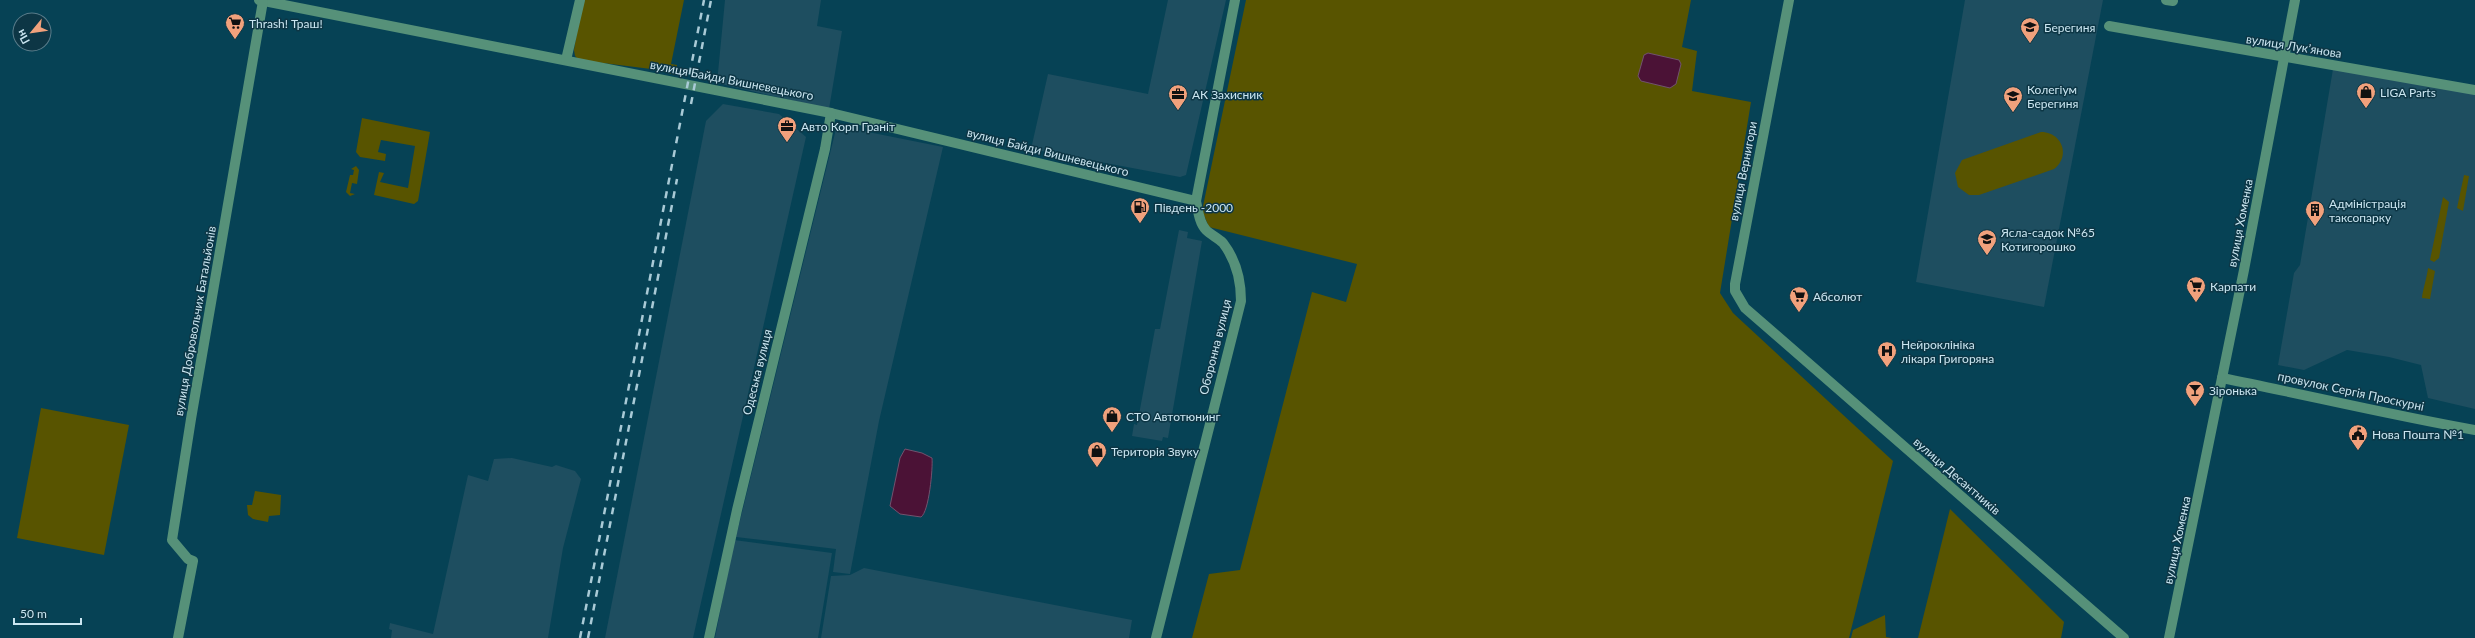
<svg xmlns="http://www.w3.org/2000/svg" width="2475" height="638" font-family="Lato,sans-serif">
	<rect width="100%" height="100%" fill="#064255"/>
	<g fill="#1e4e60">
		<path d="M725,0H821L817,26L842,31L829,109L717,83Z"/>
		<path d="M1168,0H1226L1186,175L1180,177L1031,149L1048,74L1148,94Z"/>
		<path d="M1965,0H2103L2044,307L1916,282Z"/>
		<path d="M2333,69L2475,94V409L2428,398L2421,365L2389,357L2347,350L2304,370L2278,365L2294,273L2300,265Z"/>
		<path d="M723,104L779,114L806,137L693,638H605L706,121Z"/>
		<path d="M843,127L943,147L879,421L850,574L833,572L836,549L736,537L836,129Z"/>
		<path d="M1179,230L1188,232L1187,238L1202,241L1168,438L1163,437L1162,441L1132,436L1134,424L1137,425L1155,329H1160Z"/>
		<path d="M512,458L552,467L556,465L575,471L581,479L563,548L548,638H391L392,630L389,629L390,623L433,634L468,475L488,481L494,459Z"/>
		<path d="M734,540L832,553L818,638H715Z"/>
		<path d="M864,568L1132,620L1129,638H821L831,576L850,575Z"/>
	</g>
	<g fill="#585400">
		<path d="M582,0H684L671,64L677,65L675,75L659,70L579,60L575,56L574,50Z"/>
		<path d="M1246,0H1691L1682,47L1697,51L1692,91L1751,102L1720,293L1733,313L1893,461L1849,638H1192L1209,574L1240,570L1312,292L1346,302L1357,264L1209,227L1202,211Z"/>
		<path d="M362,118L430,132L418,201L414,204L374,195L379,172L384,173L380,182L408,188L415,146L381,140L378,152L386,154L385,161L360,157L356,152Z"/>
		<path d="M2041,132C2062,132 2071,156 2054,169L1979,195H1969L1958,187L1955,173L1962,160Z"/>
		<path d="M356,166L359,170L357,184L352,183L350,193L355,194L350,196L346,192L350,175H353L354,170L351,169Z"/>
		<path d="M2464,175L2469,176L2463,211L2457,208Z"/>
		<path d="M2443,197L2449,202L2439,258L2434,262L2430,260Z"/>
		<path d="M2428,268L2435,271L2430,299L2422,298C2422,293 2427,277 2428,268Z"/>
		<path d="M41,408L129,425L104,555L17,538Z"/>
		<path d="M255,491L281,495L280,515L269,516L268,522L253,519L248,515L247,505H252Z"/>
		<path d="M1950,509L2064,622L2061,638H1918Z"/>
		<path d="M1885,615L1886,637L1892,638H1851L1853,630Z"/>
	</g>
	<g fill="#4b1236" stroke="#71526e">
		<path d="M1648,53L1679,60L1681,64L1676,84L1670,88L1641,81L1638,76L1644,55Z"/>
		<path d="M905,449L922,453L932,458C933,468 929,512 921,517L900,514L890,506L900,458Z"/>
	</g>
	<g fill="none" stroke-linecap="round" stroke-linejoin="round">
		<g stroke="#569179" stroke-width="10">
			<path d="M259,0L831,113L1196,201"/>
			<path d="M1789,0L1735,284V291L1745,308L2124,638"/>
			<path d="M2166,0L2173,1"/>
			<path d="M2109,26L2475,90"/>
			<path d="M566,60L580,0"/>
			<path d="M2222,378C2307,395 2390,415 2475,430"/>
			<path d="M178,638L193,561L188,559L172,540L191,419L263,1"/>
			<path d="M709,638L737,510L825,149L831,113"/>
			<path d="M1156,638L1241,301C1241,281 1236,260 1223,243C1218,238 1211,235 1206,230C1199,223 1198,210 1196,201L1235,0"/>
			<path d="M2169,638L2244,270L2295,0"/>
		</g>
		<g stroke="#a9cad6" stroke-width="2.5" stroke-dasharray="7 7" stroke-linecap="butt">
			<path d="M691,104L711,0"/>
			<path d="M580,638L704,0"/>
			<path d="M588,638L677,179"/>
		</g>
	</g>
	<defs>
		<g id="supermarket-pin" transform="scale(1)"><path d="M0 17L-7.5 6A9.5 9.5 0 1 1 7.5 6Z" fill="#f1a17c" stroke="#0d3645"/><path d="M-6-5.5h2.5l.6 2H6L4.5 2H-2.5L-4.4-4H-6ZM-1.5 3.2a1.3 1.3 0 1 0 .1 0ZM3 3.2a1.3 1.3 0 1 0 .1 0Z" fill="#111"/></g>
		<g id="school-pin" transform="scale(1)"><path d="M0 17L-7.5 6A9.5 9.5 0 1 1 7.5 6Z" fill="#f1a17c" stroke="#0d3645"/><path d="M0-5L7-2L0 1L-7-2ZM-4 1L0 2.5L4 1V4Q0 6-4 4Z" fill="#111"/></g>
		<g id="shop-pin" transform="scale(1)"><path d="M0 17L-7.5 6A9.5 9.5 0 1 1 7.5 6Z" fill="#f1a17c" stroke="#0d3645"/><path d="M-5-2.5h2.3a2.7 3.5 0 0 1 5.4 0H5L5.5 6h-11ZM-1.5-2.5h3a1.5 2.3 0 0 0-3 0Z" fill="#111"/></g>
		<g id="office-pin" transform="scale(1)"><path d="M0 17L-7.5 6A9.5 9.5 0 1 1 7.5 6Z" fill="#f1a17c" stroke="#0d3645"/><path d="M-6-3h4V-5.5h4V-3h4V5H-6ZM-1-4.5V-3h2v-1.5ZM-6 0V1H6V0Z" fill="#111"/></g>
		<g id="fuel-pin" transform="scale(1)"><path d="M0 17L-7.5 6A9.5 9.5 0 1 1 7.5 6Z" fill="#f1a17c" stroke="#0d3645"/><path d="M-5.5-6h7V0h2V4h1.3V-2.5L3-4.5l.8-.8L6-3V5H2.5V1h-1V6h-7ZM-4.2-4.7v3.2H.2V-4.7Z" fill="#111"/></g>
		<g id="building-pin" transform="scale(1)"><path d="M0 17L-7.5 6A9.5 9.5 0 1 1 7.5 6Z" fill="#f1a17c" stroke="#0d3645"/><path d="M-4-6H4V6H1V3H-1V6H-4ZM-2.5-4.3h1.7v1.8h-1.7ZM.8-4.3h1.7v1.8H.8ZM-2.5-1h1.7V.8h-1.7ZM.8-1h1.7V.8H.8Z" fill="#111"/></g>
		<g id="hospital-pin" transform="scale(1)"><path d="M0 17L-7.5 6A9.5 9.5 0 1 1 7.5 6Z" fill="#f1a17c" stroke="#0d3645"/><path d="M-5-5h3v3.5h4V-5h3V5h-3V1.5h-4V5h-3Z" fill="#111"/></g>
		<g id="bar-pin" transform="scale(1)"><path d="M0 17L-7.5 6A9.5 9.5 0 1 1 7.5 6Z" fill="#f1a17c" stroke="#0d3645"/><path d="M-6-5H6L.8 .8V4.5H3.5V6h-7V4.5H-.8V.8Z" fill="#111"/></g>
		<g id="civic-pin" transform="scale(1)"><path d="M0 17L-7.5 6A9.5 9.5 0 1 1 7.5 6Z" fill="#f1a17c" stroke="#0d3645"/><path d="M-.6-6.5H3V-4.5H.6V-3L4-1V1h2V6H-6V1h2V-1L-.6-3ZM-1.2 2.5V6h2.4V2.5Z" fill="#111"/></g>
	</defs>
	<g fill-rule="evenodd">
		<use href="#supermarket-pin" x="235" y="23"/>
		<use href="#school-pin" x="2030" y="27"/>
		<use href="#shop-pin" x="2366" y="92"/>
		<use href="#office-pin" x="1178" y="94"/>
		<use href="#school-pin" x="2013" y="96"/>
		<use href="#office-pin" x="787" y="126"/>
		<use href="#fuel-pin" x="1140" y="207"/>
		<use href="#building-pin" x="2315" y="210"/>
		<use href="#school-pin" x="1987" y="239"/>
		<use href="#supermarket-pin" x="2196" y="286"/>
		<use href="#supermarket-pin" x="1799" y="296"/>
		<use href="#hospital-pin" x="1887" y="351"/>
		<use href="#bar-pin" x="2195" y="390"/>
		<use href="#shop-pin" x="1112" y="416"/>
		<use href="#civic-pin" x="2358" y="434"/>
		<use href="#shop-pin" x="1097" y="451"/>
	</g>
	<g text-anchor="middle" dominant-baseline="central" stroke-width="3" stroke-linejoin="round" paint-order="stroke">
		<g font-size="12" fill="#cbe6f1" stroke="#0d3645" text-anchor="start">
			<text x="249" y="23">Thrash! Траш!</text>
			<text x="2044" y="27">Берегиня</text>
			<text x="2027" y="89">Колегіум<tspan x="2027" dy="14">Берегиня</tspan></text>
			<text x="2380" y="92">LIGA Parts</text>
			<text x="1192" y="94">АК Захисник</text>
			<text x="801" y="126">Авто Корп Граніт</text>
			<text x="2329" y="203">Адміністрація<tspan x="2329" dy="14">таксопарку</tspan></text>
			<text x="1154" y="207">Південь -2000</text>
			<text x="2001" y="232">Ясла-садок №65<tspan x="2001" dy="14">Котигорошко</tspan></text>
			<text x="2210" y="286">Карпати</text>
			<text x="1813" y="296">Абсолют</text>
			<text x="1901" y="344">Нейроклініка<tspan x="1901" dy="14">лікаря Григоряна</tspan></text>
			<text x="2209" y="390">Зіронька</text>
			<text x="1126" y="416">СТО Автотюнинг</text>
			<text x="2372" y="434">Нова Пошта №1</text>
			<text x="1111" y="451">Територія Звуку</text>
		</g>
		<g font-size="12" fill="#cbe6f1" stroke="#0d3645">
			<text transform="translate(2294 46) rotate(9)">вулиця Лукʼянова</text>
			<text transform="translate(732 80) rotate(11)">вулиця Байди Вишневецького</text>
			<text transform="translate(1048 152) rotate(14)">вулиця Байди Вишневецького</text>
			<text transform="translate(1743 171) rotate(-79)">вулиця Вернигори</text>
			<text transform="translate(2240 223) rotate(-79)">вулиця Хоменка</text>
			<text transform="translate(195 321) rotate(-80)">вулиця Добровольчих Батальйонів</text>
			<text transform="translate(1215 347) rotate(-76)">Оборонна вулиця</text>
			<text transform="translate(757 372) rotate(-76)">Одеська вулиця</text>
			<text transform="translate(2351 391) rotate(12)">провулок Сергія Проскурні</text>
			<text transform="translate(1957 476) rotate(41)">вулиця Десантників</text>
			<text transform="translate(2177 540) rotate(-78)">вулиця Хоменка</text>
		</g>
	</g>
	<g transform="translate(32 32) rotate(241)"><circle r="19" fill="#0d3645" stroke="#597c8a"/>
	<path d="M0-3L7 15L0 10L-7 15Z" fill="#f1a17c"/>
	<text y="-6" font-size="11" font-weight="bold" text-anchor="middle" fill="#cbe6f1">Пн</text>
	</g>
	<path d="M14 618v6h67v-6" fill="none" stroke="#cbe6f1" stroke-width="2"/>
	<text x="20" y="618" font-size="12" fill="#cbe6f1" stroke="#0d3645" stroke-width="3" paint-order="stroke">50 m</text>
</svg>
